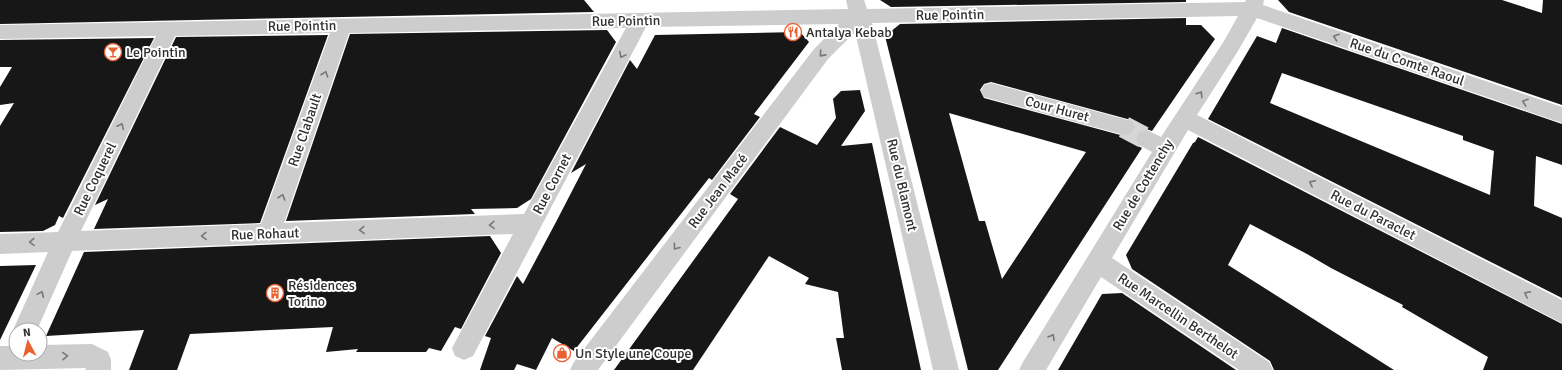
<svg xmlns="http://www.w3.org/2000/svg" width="1562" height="370" font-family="Signika,sans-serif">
	<rect width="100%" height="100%" fill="#fff"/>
	<g fill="#171717" fill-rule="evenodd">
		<path d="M0,0H584L594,12L0,24Z"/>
		<path d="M880,0H1186V2L891,7Z"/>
		<path d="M1278,0H1502L1542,13L1543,0H1562V105L1289,12Z"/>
		<path d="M1186,18V25H1201L1215,39L1152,131L1146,129L1138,132L1135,140L1138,146L1142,148L998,370H968L885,36L900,24ZM991,82L1131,120L1136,128L1131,134L1124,136L984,98L980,90L984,84ZM949,113L1086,152L1002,279L985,221H979Z"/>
		<path d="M1282,28L1562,124V165L1536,156L1534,206L1562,218V298L1208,119L1257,36L1276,43ZM1282,73L1463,136V140L1494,151L1490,195L1270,103Z"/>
		<path d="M607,30L616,42L531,199L517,208L471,209L475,214L286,221L350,34Z"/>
		<path d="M800,32L809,42L754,114L760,117L712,180L709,178L574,351L552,338L536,370L517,364L514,370H480L491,338L485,336L517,276L523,284L556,222L586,164L571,173L630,60L637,69L655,35Z"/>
		<path d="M328,35L260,223L94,229L108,199L95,205L176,37Z"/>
		<path d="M154,38L63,218L59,216L55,225L43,231L0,232V126L14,103L0,105V87L12,67H0V40Z"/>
		<path d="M860,90L865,111L841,146L872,143L921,370H842L836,338H844L838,292L805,284L809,278L769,256L693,370H614L738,199L730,194L780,127L817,145L836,118L833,99L841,91Z"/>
		<path d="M1198,137L1562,324V370H1483L1488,357L1402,307L1403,305L1331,268L1307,254L1250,224L1228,265L1394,370H1274L1270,361L1132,269L1126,255L1193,143L1195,142Z"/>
		<path d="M490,236L501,253L461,329L455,327L441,351L429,348L426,352H356L358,349L326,352L333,327L190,334L177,370H129L144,330L46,336L84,252Z"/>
		<path d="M36,265L0,340V266Z"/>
		<path d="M1122,293L1236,370H1058L1102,294Z"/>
	</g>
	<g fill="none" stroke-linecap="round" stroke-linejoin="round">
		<path stroke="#d6d6d6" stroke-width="22" stroke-dasharray="22 11" stroke-linecap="butt" d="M1124,127L1147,139"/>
		<g fill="#cdcdcd" fill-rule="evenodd">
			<path d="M846,0H864L867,9L1245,2L1246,0H1264L1263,5L1562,107V123L1257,18L1238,51L1197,115L1562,300V323L1188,130L1112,258L1269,362L1273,370H1239L1101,277L1046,370H1019L1023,362L1152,152L1139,145L1136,139L1139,133L1147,130L1161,137L1224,41L1238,16L872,23L959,370H933L855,32L828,59L598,370H570L574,362L814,49L839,24L646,27L473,356L464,360L455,356L452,348L513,234L72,251L37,330H16V337L13,330L48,252L0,254V234L58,232L156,36L0,39V25L848,9ZM626,28L524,214L284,223L349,33ZM330,33L261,224L81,231L175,36Z"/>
			<path d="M991,83L1124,119L1131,121L1135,127L1131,133L1124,135L984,97L981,91L984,85Z"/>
			<path d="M92,344L108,352L111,360V370H85L86,368L0,370V346H16V354H40V345Z"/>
		</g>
	</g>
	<defs><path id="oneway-chevron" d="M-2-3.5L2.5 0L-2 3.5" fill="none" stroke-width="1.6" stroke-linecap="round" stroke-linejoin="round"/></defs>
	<g stroke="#777">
		<use href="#oneway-chevron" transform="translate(1336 37) rotate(-161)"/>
		<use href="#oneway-chevron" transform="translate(822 54) rotate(132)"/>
		<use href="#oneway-chevron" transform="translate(622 55) rotate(118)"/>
		<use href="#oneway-chevron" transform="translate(325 74) rotate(-71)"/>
		<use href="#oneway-chevron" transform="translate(1200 94) rotate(-57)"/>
		<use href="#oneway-chevron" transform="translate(1525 102) rotate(-161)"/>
		<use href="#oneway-chevron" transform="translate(121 126) rotate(-64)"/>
		<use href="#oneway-chevron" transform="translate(1312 183) rotate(-153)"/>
		<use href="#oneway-chevron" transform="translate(282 197) rotate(-71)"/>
		<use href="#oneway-chevron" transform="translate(492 225) rotate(178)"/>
		<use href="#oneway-chevron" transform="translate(362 230) rotate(178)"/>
		<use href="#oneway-chevron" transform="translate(204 236) rotate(178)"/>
		<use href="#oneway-chevron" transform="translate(32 242) rotate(178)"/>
		<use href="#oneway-chevron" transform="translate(676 247) rotate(127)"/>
		<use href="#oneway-chevron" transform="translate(41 294) rotate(-66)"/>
		<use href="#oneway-chevron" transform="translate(1527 294) rotate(-153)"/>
		<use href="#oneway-chevron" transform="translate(1052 337) rotate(-59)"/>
		<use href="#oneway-chevron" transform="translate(65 356) rotate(-1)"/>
	</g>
	<defs>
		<g id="restaurant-ring" transform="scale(0.9)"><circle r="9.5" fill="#fff" stroke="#e96131" stroke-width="1.5"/><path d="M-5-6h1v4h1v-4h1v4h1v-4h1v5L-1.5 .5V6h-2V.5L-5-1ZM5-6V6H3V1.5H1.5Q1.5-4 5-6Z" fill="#e96131"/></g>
		<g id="bar-ring" transform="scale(0.9)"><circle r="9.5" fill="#fff" stroke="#e96131" stroke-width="1.5"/><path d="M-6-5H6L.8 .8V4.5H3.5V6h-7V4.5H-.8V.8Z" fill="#e96131"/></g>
		<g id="building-ring" transform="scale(0.9)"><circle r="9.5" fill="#fff" stroke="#e96131" stroke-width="1.5"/><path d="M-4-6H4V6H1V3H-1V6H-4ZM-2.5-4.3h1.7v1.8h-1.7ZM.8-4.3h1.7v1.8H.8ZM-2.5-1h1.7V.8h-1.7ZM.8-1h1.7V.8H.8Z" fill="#e96131"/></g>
		<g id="shop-ring" transform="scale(0.9)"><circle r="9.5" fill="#fff" stroke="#e96131" stroke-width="1.5"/><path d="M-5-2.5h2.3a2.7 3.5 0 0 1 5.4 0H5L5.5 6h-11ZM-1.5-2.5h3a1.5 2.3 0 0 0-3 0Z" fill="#e96131"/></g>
	</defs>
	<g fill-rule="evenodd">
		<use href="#restaurant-ring" x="793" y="32"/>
		<use href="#bar-ring" x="113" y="52"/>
		<use href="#building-ring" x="275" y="293"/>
		<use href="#shop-ring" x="562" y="353"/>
	</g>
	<g text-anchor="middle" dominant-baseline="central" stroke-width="4" stroke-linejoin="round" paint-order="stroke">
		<g font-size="14" fill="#303030" stroke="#fff">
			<text transform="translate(950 15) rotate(-1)">Rue Pointin</text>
			<text transform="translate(626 21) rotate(-1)">Rue Pointin</text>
			<text transform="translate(302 26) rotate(-1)">Rue Pointin</text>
			<text transform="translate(1407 62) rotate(19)">Rue du Comte Raoul</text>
			<text transform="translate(1057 109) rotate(15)">Cour Huret</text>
			<text transform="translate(305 130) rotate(-71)">Rue Clabault</text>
			<text transform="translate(95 179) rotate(-64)">Rue Coquerel</text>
			<text transform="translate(552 184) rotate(-62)">Rue Cornet</text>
			<text transform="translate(902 185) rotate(77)">Rue du Blamont</text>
			<text transform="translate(1143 185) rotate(-59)">Rue de Cottenchy</text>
			<text transform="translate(718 191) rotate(-53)">Rue Jean Macé</text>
			<text transform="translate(1373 215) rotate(27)">Rue du Paraclet</text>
			<text transform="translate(265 234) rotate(-2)">Rue Rohaut</text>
			<text transform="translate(1178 316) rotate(34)">Rue Marcellin Berthelot</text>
		</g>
		<g font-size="14" fill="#303030" stroke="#fff" text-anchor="start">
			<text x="806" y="32">Antalya Kebab</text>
			<text x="126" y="52">Le Pointin</text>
			<text x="288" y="285">Résidences<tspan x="288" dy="16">Torino</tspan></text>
			<text x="575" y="353">Un Style une Coupe</text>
		</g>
	</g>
	<g transform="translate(28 342) rotate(353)"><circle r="19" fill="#ffffff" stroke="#acacac"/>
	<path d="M0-3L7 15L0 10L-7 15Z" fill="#e96131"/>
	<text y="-6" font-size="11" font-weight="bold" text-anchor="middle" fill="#303030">N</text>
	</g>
</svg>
